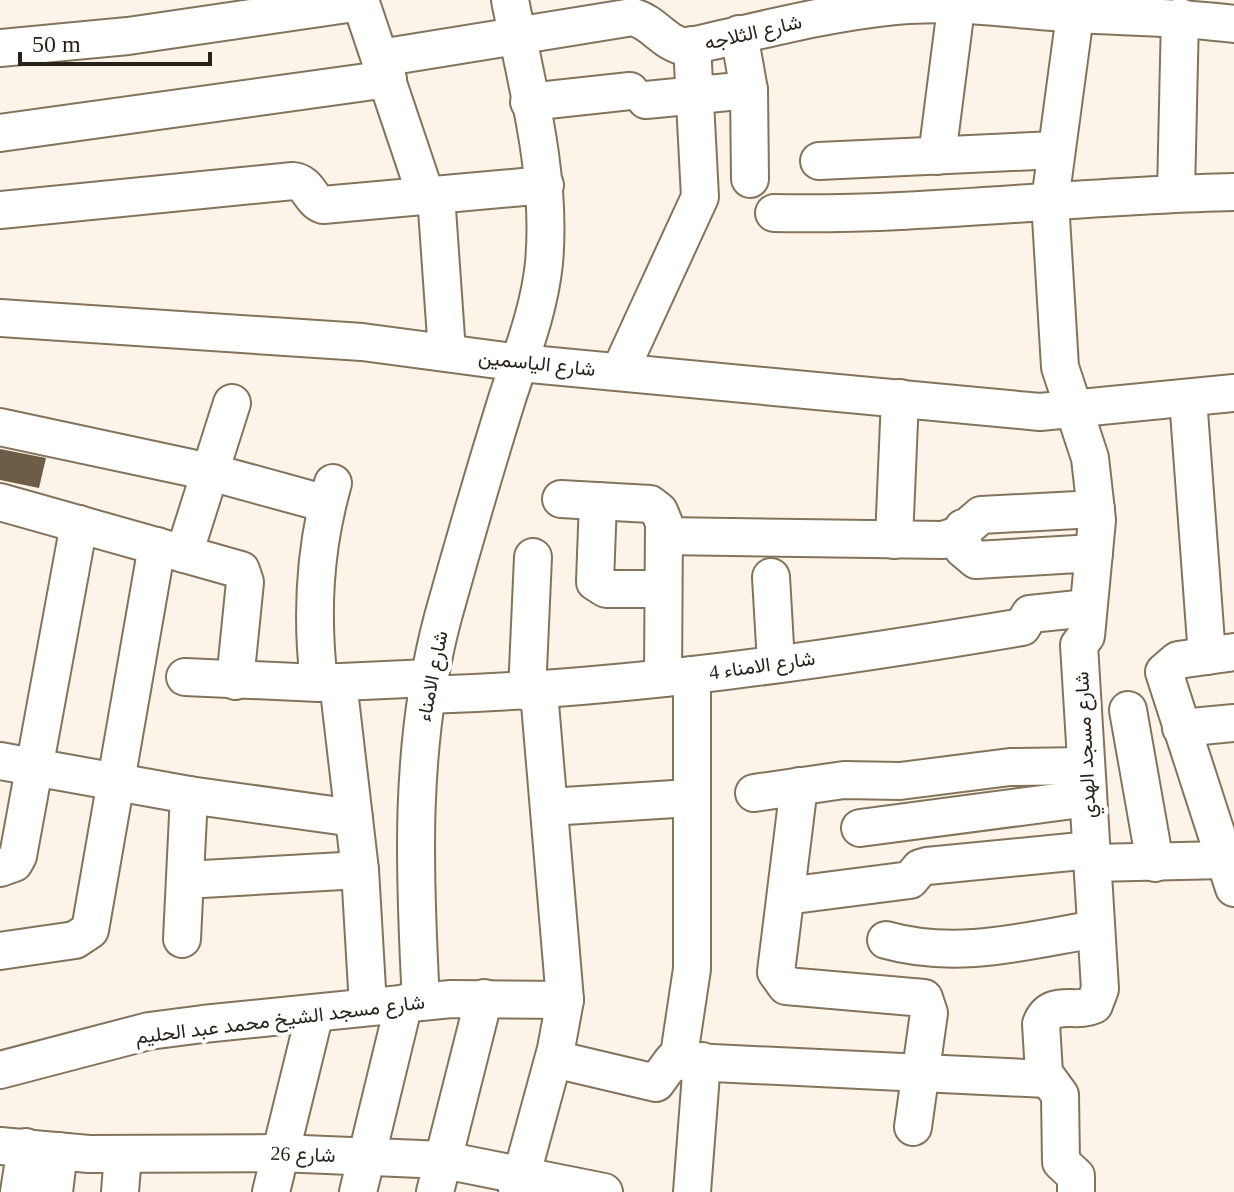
<svg xmlns="http://www.w3.org/2000/svg" width="1234" height="1192" font-family="'Times New Roman',Vazirmatn,serif">
	<rect width="100%" height="100%" fill="#fcf4e9"/>
	<path fill="#6e5d46" d="M0,449L46,458L39,488L0,480Z"/>
	<g fill="none" stroke-linecap="round" stroke-linejoin="round">
		<g stroke="#84735b" stroke-width="40">
			<g id="minor">
				<path d="M360,0L426,196"/>
				<path d="M739,34L749,90L750,179"/>
				<path d="M0,48L128,36L361,2"/>
				<path d="M380,58L633,17C655,23 663,43 686,47C756,32 824,13 895,6C956,0 1016,10 1077,14C1129,17 1181,17 1234,24"/>
				<path d="M646,100L749,90"/>
				<path d="M529,102L630,91"/>
				<path d="M0,133L388,79"/>
				<path d="M937,156L957,0"/>
				<path d="M819,161L1056,150"/>
				<path d="M1176,193L1180,17"/>
				<path d="M436,195L447,352"/>
				<path d="M0,210L293,181C310,183 309,200 323,205L545,185"/>
				<path d="M774,213C928,216 1080,195 1234,192"/>
				<path d="M0,318L362,342L520,363L1040,412L1234,393"/>
				<path d="M620,371L700,197L692,45"/>
				<path d="M1188,398L1207,656"/>
				<path d="M0,427L210,472L327,504"/>
				<path d="M561,499L650,504L659,511L664,523L663,678"/>
				<path d="M598,501L595,582L606,589H663"/>
				<path d="M0,502L241,570L245,582L235,681"/>
				<path d="M963,528V549L976,560L1094,553"/>
				<path d="M664,536L943,540L958,535L981,515L1096,509"/>
				<path d="M894,540L900,398"/>
				<path d="M184,554L232,403"/>
				<path d="M771,577L776,663"/>
				<path d="M1234,652L1178,660L1164,672L1234,888"/>
				<path d="M185,677L319,683L429,678"/>
				<path d="M338,682L360,870L368,1006"/>
				<path d="M319,683C311,614 314,550 333,483"/>
				<path d="M527,692L533,557"/>
				<path d="M426,695C626,689 825,660 1022,627L1030,614L1088,608"/>
				<path d="M1128,710L1155,863"/>
				<path d="M1181,728L1234,723"/>
				<path d="M0,761L189,795L354,818"/>
				<path d="M799,786L776,972L786,986L924,998L929,1013L913,1127"/>
				<path d="M754,793L844,780L900,781L1010,767L1086,766"/>
				<path d="M549,807L690,798"/>
				<path d="M860,828L1088,798"/>
				<path d="M1092,863L1225,860"/>
				<path d="M0,868L14,863L18,856L79,524"/>
				<path d="M185,880L360,870"/>
				<path d="M786,896L910,880L920,868L927,866L1091,850"/>
				<path d="M182,939L189,795"/>
				<path d="M886,940C957,960 1025,941 1096,929"/>
				<path d="M0,951L75,940L90,930L157,546"/>
				<path d="M421,1001C414,871 409,744 443,617C463,545 484,473 506,402C521,355 539,312 544,263C552,175 527,86 510,0"/>
				<path d="M554,1059L656,1083L672,1061L1047,1079"/>
				<path d="M678,1062L692,969V675"/>
				<path d="M0,1070L149,1031L203,1024L451,999L565,1000"/>
				<path d="M0,1146L89,1154L280,1153L444,1160L604,1192"/>
				<path d="M19,1192L26,1147"/>
				<path d="M54,1192L59,1151"/>
				<path d="M120,1192L123,1154"/>
				<path d="M271,1192L315,1013"/>
				<path d="M358,1192L404,1003"/>
				<path d="M435,1192L484,998"/>
				<path d="M517,1192L556,1049L565,1000L539,692"/>
				<path d="M692,1192L702,1061"/>
				<path d="M1076,1192V1176L1061,1162L1060,1095L1044,1073L1041,1024C1051,998 1075,1014 1094,1005L1100,989L1079,645L1086,636L1097,520L1090,458L1060,367L1050,201L1077,0"/>
			</g>
		</g>
		<use href="#minor" stroke="#fff" stroke-width="36"/>
	</g>
	<g text-anchor="middle" dominant-baseline="central" stroke-width="8" stroke-linejoin="round" paint-order="stroke">
		<g font-size="20" fill="#292218" stroke="#fff">
			<text transform="translate(753 32) rotate(-13)">شارع الثلاجه</text>
			<text transform="translate(537 363) rotate(6)">شارع الياسمين</text>
			<text transform="translate(762 665) rotate(-8)">شارع الامناء 4</text>
			<text transform="translate(432 676) rotate(-79)">شارع الامناء</text>
			<text transform="translate(1085 745) rotate(-93)">شارع مسجد الهدي</text>
			<text transform="translate(280 1019) rotate(-7)">شارع مسجد الشيخ محمد عبد الحليم</text>
			<text transform="translate(303 1154) rotate(2)">شارع 26</text>
		</g>
	</g>
	<path d="M20 52v12h190v-12" fill="none" stroke="#292218" stroke-width="4"/>
	<text x="32" y="52" font-size="24" fill="#292218" stroke="#ffffff" stroke-width="6" paint-order="stroke">50 m</text>
</svg>
